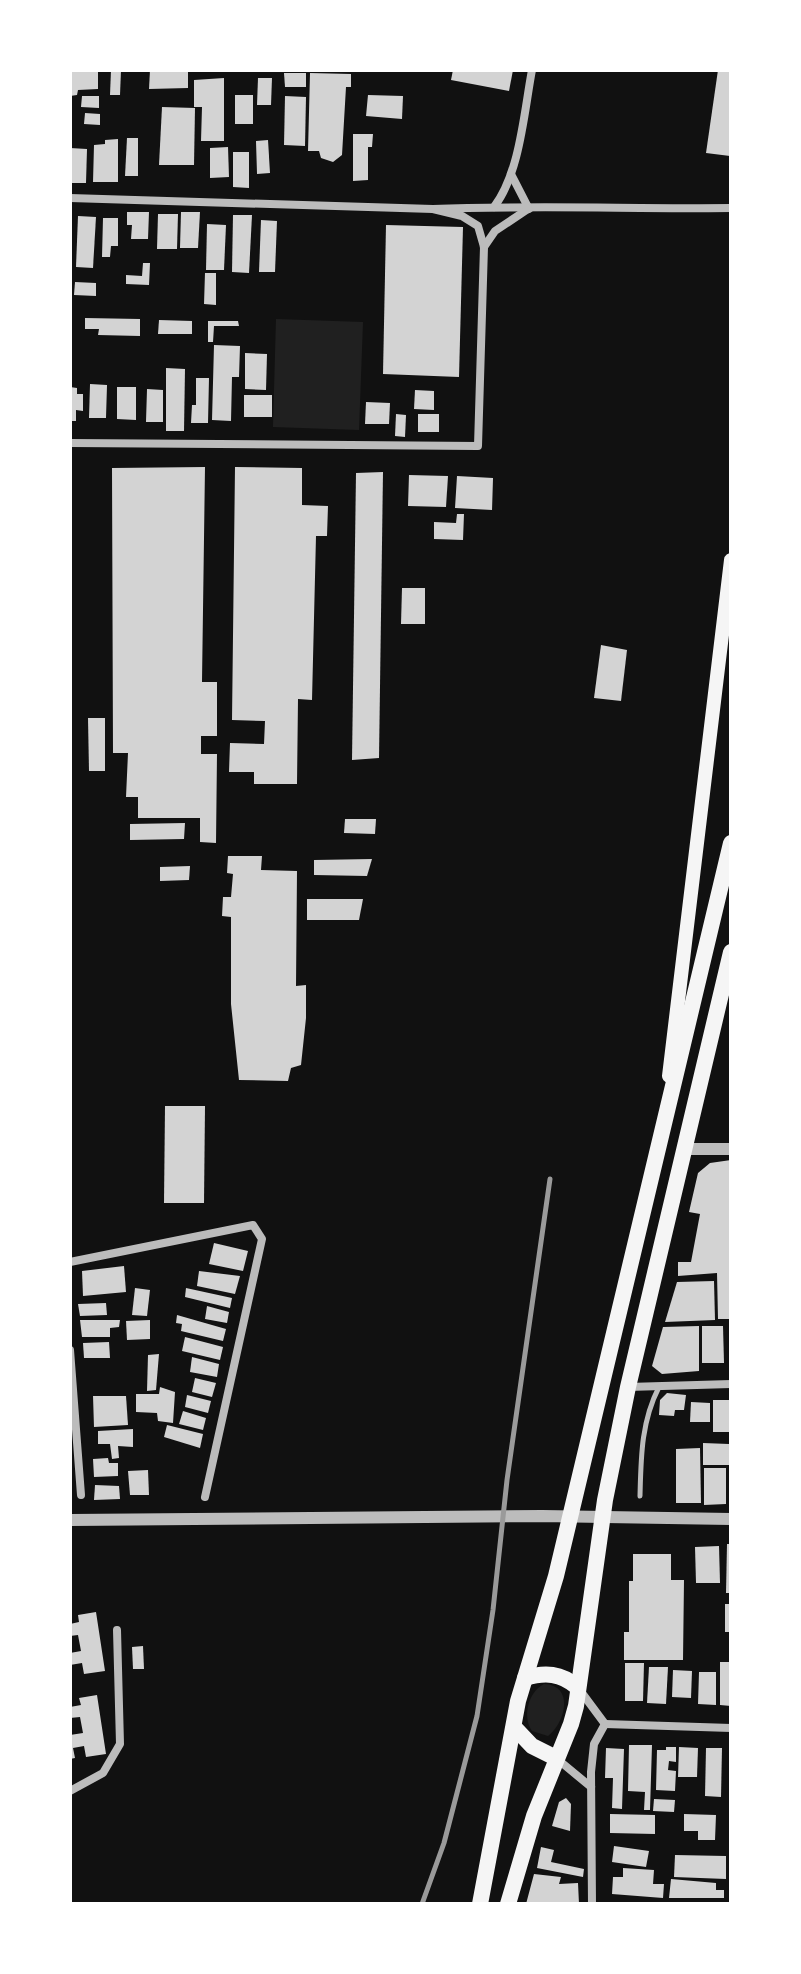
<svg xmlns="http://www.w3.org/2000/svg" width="801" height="1974" font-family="Quicksand,sans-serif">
	<rect width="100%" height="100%" fill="#111"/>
	<g fill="#202020">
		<path d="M276,319L363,322L359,430L273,427Z"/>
		<path d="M544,1684C574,1685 566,1722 548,1736L532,1731C522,1717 528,1692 544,1684Z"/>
	</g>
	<g fill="#d3d3d3">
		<path d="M70,70H98V89L78,90L77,95L70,96Z"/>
		<path d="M111,70H121L120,95H110Z"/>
		<path d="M150,70L188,71V88L149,89Z"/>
		<path d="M453,70H513L509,91L451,80Z"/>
		<path d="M718,70H731L730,156L706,153Z"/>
		<path d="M284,73H306V87H285Z"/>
		<path d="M310,73L351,74V87H346L342,155L333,162L321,158L319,151H308Z"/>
		<path d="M224,78V141H201L202,107H194V80Z"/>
		<path d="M258,78H272L271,105H257Z"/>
		<rect x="235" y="95" width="18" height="29"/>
		<path d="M368,95L403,96L402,119L366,116Z"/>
		<path d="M82,96H99V108L81,107Z"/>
		<path d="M285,96L306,97L305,146L284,145Z"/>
		<path d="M162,107L195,108L194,165H159Z"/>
		<path d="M85,113L100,114V125L84,124Z"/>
		<path d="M353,134H373L372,147H368V180L353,181Z"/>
		<path d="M127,138H138V176H125Z"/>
		<path d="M118,139V182H93L94,145L105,144V140Z"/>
		<path d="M268,140L270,173L257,174L256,141Z"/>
		<path d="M228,147L229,177L210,178V148Z"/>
		<path d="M70,148L87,149L86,183H70Z"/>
		<path d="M233,152H249V188L233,187Z"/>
		<path d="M127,212H149L148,239H131L132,225H127Z"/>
		<path d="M181,212H200L198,248H180Z"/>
		<path d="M158,214H178L177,249H157Z"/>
		<path d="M233,215H252L249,273L232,272Z"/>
		<path d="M78,216L96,217L93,268L76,267Z"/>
		<path d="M103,218H118V246H111L110,257H102Z"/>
		<path d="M261,220L277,221L275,272H259Z"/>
		<path d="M207,224L226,225L224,270H206Z"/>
		<path d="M386,225L463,227L459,377L383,374Z"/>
		<path d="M143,263H150L149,285L126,284V275L142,276Z"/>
		<path d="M205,273H216V305L204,304Z"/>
		<path d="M75,282L96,283V296L74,295Z"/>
		<path d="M85,318L140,319V336L98,335L99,329H85Z"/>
		<path d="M159,320L192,321V334H158Z"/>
		<path d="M208,321H238L239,326H214L213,342H208Z"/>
		<path d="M214,345L240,346L239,377H232L231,421L212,420Z"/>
		<path d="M245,353L267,354L266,390L245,389Z"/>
		<path d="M166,368L185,369L184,431H166Z"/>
		<path d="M196,378H209L208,423H191L192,405H196Z"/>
		<path d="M90,384L107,385L106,418H89Z"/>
		<path d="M70,387L77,388V394H83V411L76,410V421H70Z"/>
		<path d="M117,387H136V420L117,419Z"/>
		<path d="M147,389L163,390V422H146Z"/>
		<path d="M415,390L434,391V410L414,409Z"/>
		<rect x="244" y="395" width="28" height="22"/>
		<path d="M366,402L390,403L389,424H365Z"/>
		<path d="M396,414L406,415L405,437L395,436Z"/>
		<rect x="418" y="414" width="21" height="18"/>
		<path d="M205,467L202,682H217V736H201V754H217L216,843L200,842V818H138V797H126L128,753H113L112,468Z"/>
		<path d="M235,467L302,468V505L328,506L327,536H316L312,700L298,699L297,784H254V772H229L230,743L264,744L265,721L232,720Z"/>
		<path d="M383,472L379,758L352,760L356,473Z"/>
		<path d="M409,475L448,476L446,507L408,506Z"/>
		<path d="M457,476L493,478L492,510L455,508Z"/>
		<path d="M457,514H464L463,540L434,539V522L456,523Z"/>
		<path d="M402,588H425V624H401Z"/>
		<path d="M601,645L627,650L621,701L594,698Z"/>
		<path d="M88,718H105V771H89Z"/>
		<path d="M345,819H376L375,834L344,833Z"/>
		<path d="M185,823L184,839L130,840V824Z"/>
		<path d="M228,856H262L261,870L297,871L296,986L306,985V1018L301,1065L291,1068L288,1081L239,1080L231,1004V917L222,916L223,897H231L233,874L227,873Z"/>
		<path d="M372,859L367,876L314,875V860Z"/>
		<path d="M190,866L189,880L160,881V867Z"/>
		<path d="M307,899H363L359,920H307Z"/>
		<path d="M165,1106H205L204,1203H164Z"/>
		<path d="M731,1160V1319H718L717,1273L678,1276V1262H691L700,1214L689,1212L698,1173L710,1163Z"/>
		<path d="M214,1243L248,1251L243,1271L209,1264Z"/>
		<path d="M124,1266L126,1292L83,1296L82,1271Z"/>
		<path d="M199,1271L240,1276L235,1294L197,1286Z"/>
		<path d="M714,1281L715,1320L665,1322L677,1282Z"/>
		<path d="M135,1288L150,1290L147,1316L132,1315Z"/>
		<path d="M186,1288L232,1298L230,1308L185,1297Z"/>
		<path d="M106,1303L107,1315L80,1316L78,1304Z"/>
		<path d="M207,1306L229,1312L227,1323L205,1319Z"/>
		<path d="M177,1315L226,1329L223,1341L181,1331L182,1324L176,1323Z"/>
		<path d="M80,1320H120L119,1327L110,1328V1337H82Z"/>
		<path d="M150,1320V1339L127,1340L126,1321Z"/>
		<path d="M699,1326V1371L662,1374L652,1366L663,1327Z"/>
		<path d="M702,1326H723L724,1363H702Z"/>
		<path d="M185,1337L223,1347L220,1360L182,1351Z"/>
		<path d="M109,1342L110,1358H84L83,1343Z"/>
		<path d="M159,1354L156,1390L147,1391L148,1355Z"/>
		<path d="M192,1357L219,1364L217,1377L190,1372Z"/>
		<path d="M195,1378L216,1383L212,1397L192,1392Z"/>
		<path d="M160,1387L175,1392L173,1423L158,1421L157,1413L136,1412V1394H159Z"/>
		<path d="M667,1393L686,1395L684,1410H675L674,1416L659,1415L660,1400Z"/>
		<path d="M187,1395L211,1401L208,1413L185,1407Z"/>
		<path d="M93,1396H126L128,1425L94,1427Z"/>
		<rect x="713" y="1400" width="18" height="32"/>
		<path d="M691,1402L710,1403V1422H690Z"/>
		<path d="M183,1411L206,1418L203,1430L179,1424Z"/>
		<path d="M167,1425L203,1434L200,1448L164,1437Z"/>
		<path d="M133,1429V1447L118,1446L119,1458L112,1459L110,1444H98V1431Z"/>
		<path d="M703,1443L729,1444V1465H703Z"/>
		<path d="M700,1448L701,1503H676V1449Z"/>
		<path d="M108,1458L109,1463H118V1476L94,1477L93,1459Z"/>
		<path d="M704,1468H726V1504L704,1505Z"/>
		<path d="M148,1470L149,1495H130L128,1471Z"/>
		<path d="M95,1485L119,1486L120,1499L94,1500Z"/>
		<path d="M727,1544H731V1593H726Z"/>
		<path d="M719,1546L720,1583H696L695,1547Z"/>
		<path d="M633,1554H671V1580H684L683,1660H624V1632H629V1581H633Z"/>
		<rect x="725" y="1604" width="6" height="28"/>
		<path d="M96,1612L105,1671L84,1674L82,1663L70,1665V1653L81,1651L78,1635L70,1636V1624L79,1622L78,1615Z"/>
		<path d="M143,1646L144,1669H133L132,1647Z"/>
		<path d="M720,1662H731V1706L720,1705Z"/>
		<path d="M625,1663H644L643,1701H625Z"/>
		<path d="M649,1667H668L666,1704L647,1703Z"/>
		<path d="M673,1670L692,1671L691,1698L672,1697Z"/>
		<path d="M699,1672H716V1705L698,1704Z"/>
		<path d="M97,1695L106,1754L86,1757L84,1746L73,1748L75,1758L70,1759V1735L83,1733L80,1717L70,1718V1707L81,1705L79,1698Z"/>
		<path d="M629,1745H652L650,1810H644L645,1792L628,1791Z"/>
		<path d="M666,1747H676V1762L669,1761L668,1770L676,1771L675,1791L656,1790L657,1750H666Z"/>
		<path d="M679,1747L698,1748L697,1777H678Z"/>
		<path d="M606,1748L624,1749L622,1809L612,1808L613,1778H605Z"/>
		<path d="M706,1748H722L721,1797L705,1796Z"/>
		<path d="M566,1798L571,1804L570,1831L552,1826L559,1802Z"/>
		<path d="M654,1799L675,1800L674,1812L653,1811Z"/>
		<path d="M610,1814L655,1815V1834L610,1833Z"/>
		<path d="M684,1814L716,1815L715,1840H698V1831H684Z"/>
		<path d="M614,1846L649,1851L646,1867L612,1862Z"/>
		<path d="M541,1847L554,1850L551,1862L584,1869L583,1877L537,1868Z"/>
		<path d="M675,1855L726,1856V1879L674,1877Z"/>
		<path d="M623,1868L654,1870L653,1884H664L663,1898L612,1894L613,1877H623Z"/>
		<path d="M534,1874L561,1877L559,1884L578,1883L579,1904H526Z"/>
		<path d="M671,1879L716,1883V1890H724V1898H669Z"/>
	</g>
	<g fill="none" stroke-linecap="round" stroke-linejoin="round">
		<path stroke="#bcbcbc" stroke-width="5" d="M640,1496C641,1458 641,1422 659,1387"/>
		<g stroke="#bcbcbc" stroke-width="8">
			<path d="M511,174L529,209"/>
			<path d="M70,198L433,209C532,205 632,209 731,208"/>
			<path d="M494,207C520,173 524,112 532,70"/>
			<path d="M484,247L495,231L528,209"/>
			<path d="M70,443L478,446L484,247L478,226L462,216L433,209"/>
			<path d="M70,1262L253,1225L262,1239L205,1497"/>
			<path d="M70,1350L81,1495"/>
			<path d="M628,1387L731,1384"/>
			<path d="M579,1689L605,1724"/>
			<path d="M605,1724L731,1728"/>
			<path d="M556,1758L591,1787"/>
			<path d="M70,1791L103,1773L120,1744L117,1630"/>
			<path d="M592,1904L591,1772L594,1744L605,1724"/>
		</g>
		<g stroke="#bcbcbc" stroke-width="12">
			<path d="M686,1149H731"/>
			<path d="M70,1520L542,1516L731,1519"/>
		</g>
		<path stroke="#f5f5f5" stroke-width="14" d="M669,1076L731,560"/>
		<g stroke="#f5f5f5" stroke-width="16">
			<path d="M525,1678C545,1672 561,1673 577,1687"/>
			<path d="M514,1727L532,1746L556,1758"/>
			<path d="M480,1904L518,1701L556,1576L731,843"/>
			<path d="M508,1904L534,1816L571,1724L576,1706L605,1500L628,1387L731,952"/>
		</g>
		<path stroke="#9a9a9a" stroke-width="5" d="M422,1904L444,1843L477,1716L493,1610L507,1480L550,1179"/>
	</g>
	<rect width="801" height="1974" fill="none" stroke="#ffffff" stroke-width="144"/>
</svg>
